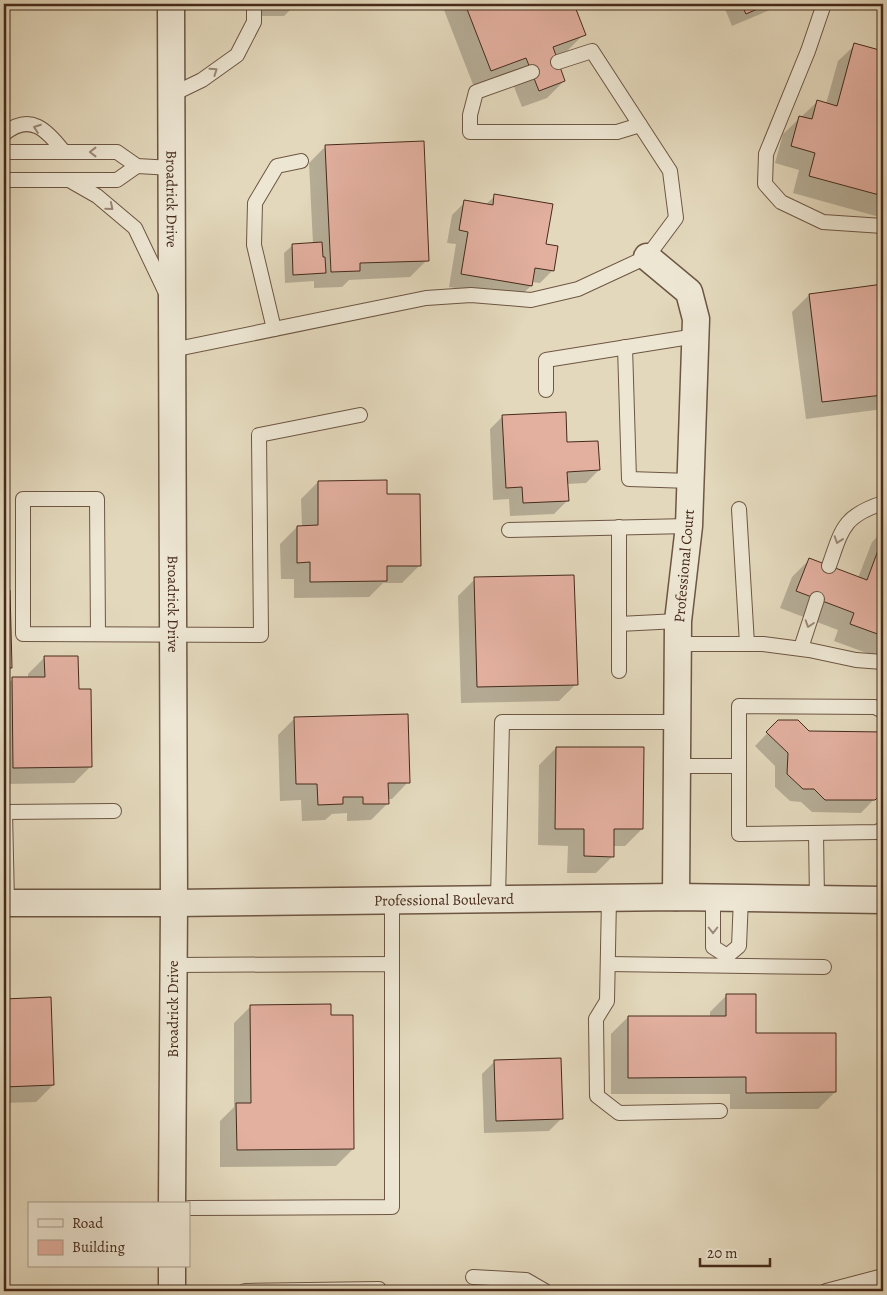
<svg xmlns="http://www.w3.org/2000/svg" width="887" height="1295" font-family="Alegreya,serif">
	<rect width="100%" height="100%" fill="#e3d8bc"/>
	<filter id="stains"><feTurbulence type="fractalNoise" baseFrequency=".004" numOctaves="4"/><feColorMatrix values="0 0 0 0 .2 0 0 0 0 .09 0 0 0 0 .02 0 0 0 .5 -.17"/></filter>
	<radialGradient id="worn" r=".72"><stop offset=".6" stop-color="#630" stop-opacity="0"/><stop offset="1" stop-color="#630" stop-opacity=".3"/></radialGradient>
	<g fill="#0003">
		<path d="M262,4H356L350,9H291L284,16H262Z"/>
		<path d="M450,4H573L584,34L567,51L555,56L564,81L547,98L522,107L509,74L474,87L444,10Z"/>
		<path d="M723,4H784L732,26Z"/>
		<path d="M855,45L883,53V218L793,193L799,170L775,163L783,134L818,101L826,104L838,61Z"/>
		<path d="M326,146L427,260L410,277L349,280L342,287L314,288V281L285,283L284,253L293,245L313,244L309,163Z"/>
		<path d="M495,196L545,245L553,270L540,283L531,282V286L518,298L449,287L456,244L447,243L452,215L465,202L485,205Z"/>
		<path d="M883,286V409L806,419L792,312L809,295Z"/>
		<path d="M503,416L566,444L599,470L586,483L566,484L567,501L554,514L510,516L509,499L493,500L490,429Z"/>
		<path d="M318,482L386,496L419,566L402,583H383L369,597L294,598V579H281L280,544L297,527H302L301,499Z"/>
		<path d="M883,531V659L834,641L838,630L780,608L792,577L809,560L858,578L872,542Z"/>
		<path d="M475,579L576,684L559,701L461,703L458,596Z"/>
		<path d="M4,591H9L11,667L4,674Z"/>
		<path d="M45,657L77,690L91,766L74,783L4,784V687L13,679L28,678V674Z"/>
		<path d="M295,718L408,782L392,799H388V803L371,820L347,821V813L332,814L325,820L302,821L301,800L280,801L278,735Z"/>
		<path d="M779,721L808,732L883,733V790L861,813L812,812L801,802L790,801L775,787V766L755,746Z"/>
		<path d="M556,748L642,829L625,846H613V856L596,873H567L568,846L538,845L539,765Z"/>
		<path d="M727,995L754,1034L835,1092L818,1109H730V1094H611V1034L628,1017H710V1012Z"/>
		<path d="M50,999L53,1085L36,1102L4,1103V1001Z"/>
		<path d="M251,1006L330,1016L353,1149L336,1166L220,1167V1121L234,1107V1023Z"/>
		<path d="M495,1061L562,1118L549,1131L484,1133L482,1074Z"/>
	</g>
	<g fill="#e3b0a0" stroke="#462a1b">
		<path d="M465,4H574L586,35L553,47L565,81L539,91L526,58L491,71Z"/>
		<path d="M741,4H769L746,14Z"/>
		<path d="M854,43L883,51V196L809,176L815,153L791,146L799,116L812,119L817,100L837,106Z"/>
		<path d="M424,141L429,261L360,263V271L331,272L325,145Z"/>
		<path d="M494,194L553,204L546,244L558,246L554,271L535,268L532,286L461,274L468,232L459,230L464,200L493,205Z"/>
		<path d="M322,242L323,257H325L326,273L293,275L292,244Z"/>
		<path d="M883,284V395L822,402L809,294Z"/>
		<path d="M566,412L567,442L598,441L600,470L567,472L569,501L523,503L522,487L506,488L502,415Z"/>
		<path d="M387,480V494H420L421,566H387V581L310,582V562L297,563V526L318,525V481Z"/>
		<path d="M883,537V636L850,624L854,613L796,591L809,558L867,580Z"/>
		<path d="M574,575L578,685L477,687L474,577Z"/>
		<path d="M4,590H10L12,668H4Z"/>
		<path d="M44,656H78L79,689H91L92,767L13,768L12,677H45Z"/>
		<path d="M408,714L410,783H388L389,804H363V797H343V804L318,805L317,784H296L294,717Z"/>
		<path d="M778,720H798L809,731L883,732V792L875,800H825L814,789H803L787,774L788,753L766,732Z"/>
		<path d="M556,747H644L643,829H614V857L584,856V829H555Z"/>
		<path d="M726,994H756V1033H836V1092L746,1093V1077L628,1078V1016H726Z"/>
		<path d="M51,997L54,1085L4,1087V999Z"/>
		<path d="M331,1004V1015H353L354,1149L237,1150L236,1103H251L250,1005Z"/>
		<path d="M561,1058L563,1119L496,1121L494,1060Z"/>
	</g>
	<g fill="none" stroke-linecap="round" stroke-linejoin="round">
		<g stroke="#6d5643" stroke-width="16">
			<g id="lane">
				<path d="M824,4L808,51L766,154L765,184L781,202L823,222L883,226"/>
				<path d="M532,72L476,92L470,115V132H617L640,125"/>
				<path d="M171,95L202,80L237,55L254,22V4"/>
				<path d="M4,134C30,112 47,130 64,152"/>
				<path d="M4,152H117L137,166L172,168"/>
				<path d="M4,180H117L137,166"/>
				<path d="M69,180L97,196L135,228L166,293"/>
				<path d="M274,329L254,245L255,203L277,166L301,161"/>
				<path d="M625,347L629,479L691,481"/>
				<path d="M172,350L426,298L471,295L531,300L578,289L647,257L676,218L670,171L592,51L558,62"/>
				<path d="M546,390V360L696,336"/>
				<path d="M739,509L747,644"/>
				<path d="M619,527V671"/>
				<path d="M509,530L689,526"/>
				<path d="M829,566C842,529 843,516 883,503"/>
				<path d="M619,624L678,621"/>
				<path d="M98,634L97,499H23V634C102,634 182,635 261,635L259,435L360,415"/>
				<path d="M678,644H763L809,650L856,660L883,662"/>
				<path d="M801,648L817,599"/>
				<path d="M677,766H739V834L877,832L883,829"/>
				<path d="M739,766V706L875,707L883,711"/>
				<path d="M816,833L817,899"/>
				<path d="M609,898L607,1001L596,1019L597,1096L619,1113L720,1111"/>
				<path d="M713,898V947L727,956"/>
				<path d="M498,899L502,722H677"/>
				<path d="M392,901V964"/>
				<path d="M7,903L5,812L114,811"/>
				<path d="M727,956L739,946L741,898"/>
				<path d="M608,964L824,967"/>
				<path d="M174,965L392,964V1207L189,1208"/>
				<path d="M473,1277L526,1280L545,1291"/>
				<path d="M245,1291L379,1289"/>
				<path d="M826,1291L883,1276"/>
			</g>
		</g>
		<g stroke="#6d5643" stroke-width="29">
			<g id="street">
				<path id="s1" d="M171,4L174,903L172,1204"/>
				<path d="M647,257L689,292L696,319L689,526L678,621L676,897"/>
				<path id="s2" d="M4,903H174L676,897L883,900"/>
				<path d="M172,1291V1266"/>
			</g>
		</g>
		<use href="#lane" stroke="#ede6d3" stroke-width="14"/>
		<use href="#street" stroke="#ede6d3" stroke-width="26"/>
	</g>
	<defs><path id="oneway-chevron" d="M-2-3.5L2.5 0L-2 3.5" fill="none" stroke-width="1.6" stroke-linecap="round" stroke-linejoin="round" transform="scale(1.25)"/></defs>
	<g stroke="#9a8877">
		<use href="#oneway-chevron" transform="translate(214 71) rotate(-35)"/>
		<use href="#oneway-chevron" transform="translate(37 128) rotate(-160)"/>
		<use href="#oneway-chevron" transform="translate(93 152) rotate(180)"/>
		<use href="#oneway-chevron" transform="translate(110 207) rotate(40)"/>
		<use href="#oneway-chevron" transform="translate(838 540) rotate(109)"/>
		<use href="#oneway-chevron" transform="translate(809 624) rotate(108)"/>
		<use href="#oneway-chevron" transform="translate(713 930) rotate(90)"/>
	</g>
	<g text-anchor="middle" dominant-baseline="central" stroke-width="4" stroke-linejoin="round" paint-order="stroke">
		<g font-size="15" fill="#462a1b" stroke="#ede6d3">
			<text stroke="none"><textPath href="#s1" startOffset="195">Broadrick Drive</textPath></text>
			<text transform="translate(684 566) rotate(-85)">Professional Court</text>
			<text stroke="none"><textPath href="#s1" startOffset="600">Broadrick Drive</textPath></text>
			<text stroke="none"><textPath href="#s2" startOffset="440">Professional Boulevard</textPath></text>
			<text transform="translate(173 1009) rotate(-90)">Broadrick Drive</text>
		</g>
	</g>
	<rect width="887" height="1295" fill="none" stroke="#e3d8bc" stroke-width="20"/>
	<rect x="5" y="5" width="877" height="1285" fill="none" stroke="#462a1b" stroke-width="2.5"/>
	<rect x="10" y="10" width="867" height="1275" fill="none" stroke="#462a1b"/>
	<rect x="28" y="1202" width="162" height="65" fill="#ede6d3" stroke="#aa9b89"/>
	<rect x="38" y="1219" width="25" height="8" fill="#ede6d3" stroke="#aa9b89"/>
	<text x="72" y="1228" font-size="15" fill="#462a1b">Road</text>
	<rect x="38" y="1240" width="25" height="15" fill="#e3b0a0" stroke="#aa9b89"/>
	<text x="72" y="1252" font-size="15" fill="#462a1b">Building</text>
	<path d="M700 1258v8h70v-8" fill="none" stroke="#462a1b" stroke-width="2.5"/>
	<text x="707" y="1258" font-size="15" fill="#462a1b" stroke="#ede6d3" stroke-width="4" paint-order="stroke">20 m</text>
	<rect width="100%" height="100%" filter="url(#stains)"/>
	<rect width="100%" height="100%" fill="url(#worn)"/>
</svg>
